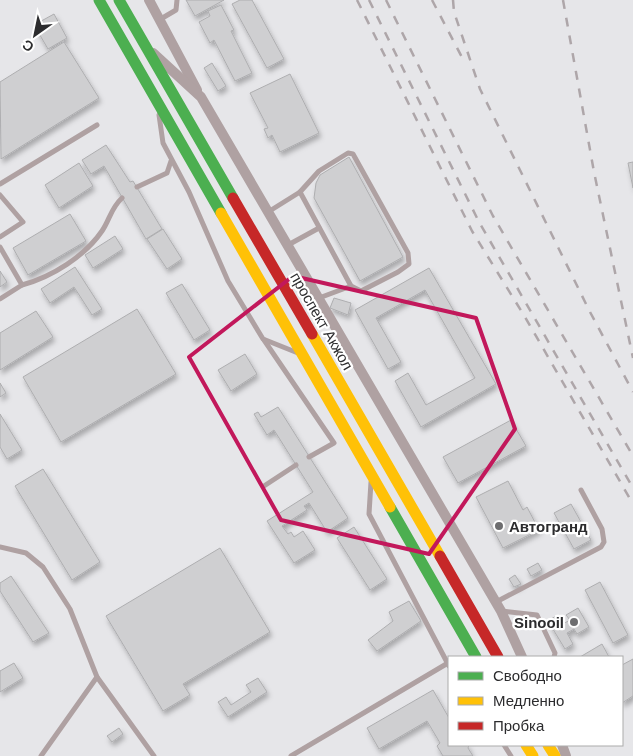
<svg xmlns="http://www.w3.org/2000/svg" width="633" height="756" font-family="Arial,sans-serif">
	<defs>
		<filter id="shadow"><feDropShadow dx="2" dy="4" stdDeviation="2.5" flood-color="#0004"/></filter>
	</defs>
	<rect width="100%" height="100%" fill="#e6e6e9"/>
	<g fill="#cfcfd1" stroke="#aeaeb0" filter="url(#shadow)">
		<path d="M186,0H224L195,16Z"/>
		<path d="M240,0H252L284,59L267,68L232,4Z"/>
		<path d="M221,5L234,30L231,31L252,73L235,81L214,40L210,43L199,22L210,16L208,11Z"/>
		<path d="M54,14L67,38L48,49L34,25Z"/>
		<path d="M64,42L99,98L1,159L0,82Z"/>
		<path d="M212,63L226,86L218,91L204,68Z"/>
		<path d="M290,74L319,133L280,152L272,135L268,138L264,129L268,128L250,93Z"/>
		<path d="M106,145L130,182L133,181L162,229L146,239L104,166L91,174L82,160Z"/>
		<path d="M349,157L403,257L360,281L314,198L316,183L320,175Z"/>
		<path d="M633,162V188L628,163Z"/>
		<path d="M79,163L93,186L59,208L45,185Z"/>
		<path d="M70,214L86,241L28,275L13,248Z"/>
		<path d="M163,229L182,259L167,269L147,239Z"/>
		<path d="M115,236L123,249L93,268L85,255Z"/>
		<path d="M75,267L102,309L92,315L74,287L50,303L41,289Z"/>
		<path d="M429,268L496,384L421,427L395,381L408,373L426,405L475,378L425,290L376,318L401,362L388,369L355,310Z"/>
		<path d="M0,271L7,282L0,287Z"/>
		<path d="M182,284L210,330L194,340L166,293Z"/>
		<path d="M334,298L351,303L348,315L330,308Z"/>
		<path d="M137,309L176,374L61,442L23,377Z"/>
		<path d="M36,311L53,337L0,370V333Z"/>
		<path d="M245,354L257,374L231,391L218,370Z"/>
		<path d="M0,383L6,393L0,397Z"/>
		<path d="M278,407L348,518L327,532L309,503L304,506L307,510L282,526L288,534L291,532L294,537L303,531L315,550L294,563L267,521L313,492L274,430L267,435L254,414L258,412L261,417Z"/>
		<path d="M0,414L22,450L7,459L0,447Z"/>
		<path d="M511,420L526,446L458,483L443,457Z"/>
		<path d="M43,469L100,562L72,580L15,486Z"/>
		<path d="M508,481L523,510L527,507L539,530L503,548L476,497Z"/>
		<path d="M571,504L591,540L574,549L554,513Z"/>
		<path d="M354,527L387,579L370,590L337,538Z"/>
		<path d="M220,548L270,632L183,684L190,695L163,711L106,616Z"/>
		<path d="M538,563L542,570L531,576L527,569Z"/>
		<path d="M515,575L521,584L514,587L509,579Z"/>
		<path d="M11,576L49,633L33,642L0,591V583Z"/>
		<path d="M600,582L628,635L613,643L585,590Z"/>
		<path d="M409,601L421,621L377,651L368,640L393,621L389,612Z"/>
		<path d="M578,608L589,627L577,634L574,629L567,633L573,644L565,649L548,621L556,616L561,625L570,620L566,615Z"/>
		<path d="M602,644L609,657H580Z"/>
		<path d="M633,659V696L622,703V665Z"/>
		<path d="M14,663L23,678L0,692V671Z"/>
		<path d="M258,678L267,692L228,717L218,702L226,697L231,705L251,692L246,685Z"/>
		<path d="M433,690L449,718V745H469L468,748L473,756H443L437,746L440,743L427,721L379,749L367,728Z"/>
		<path d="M119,728L123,734L112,742L107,736Z"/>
	</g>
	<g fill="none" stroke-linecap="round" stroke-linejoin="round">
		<g stroke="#afa1a2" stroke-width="5">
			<path d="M159,20L176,10L177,0"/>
			<path d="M159,115L163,143L189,192L228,281L263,339L298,353"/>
			<path d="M0,184L97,125"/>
			<path d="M137,187L167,173L171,161"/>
			<path d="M300,192L351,286"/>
			<path d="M0,195L23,222L0,237"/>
			<path d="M268,212L300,192L319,171L348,153L353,154L408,253L409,264L398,272L361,291L351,286L319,298"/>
			<path d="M288,245L319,228"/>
			<path d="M0,247L22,285L0,299"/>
			<path d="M22,285C52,277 85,256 102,231C110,219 111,208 122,198"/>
			<path d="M264,340L334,443L309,457"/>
			<path d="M371,482L369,514L449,666"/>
			<path d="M264,486L296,465"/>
			<path d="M0,547L26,553L43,567L70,609L97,677L154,756"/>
			<path d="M496,602L601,547L604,542L602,529L581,490"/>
			<path d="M502,611L537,615L555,653L554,657"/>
			<path d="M504,745L511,756"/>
			<path d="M41,756L97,677"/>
			<path d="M291,756L448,663"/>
		</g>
		<g stroke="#afa1a2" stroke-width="10">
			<path d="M149,0L197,90"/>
			<path d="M153,53L201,97L501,611L522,657"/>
			<path d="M562,745L566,756"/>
		</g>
		<g stroke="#4caf50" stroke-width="11">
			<path d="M99,0L221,213"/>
			<path d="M119,0L233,198"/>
			<path d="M390,507L476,657"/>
		</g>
		<g stroke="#ffc107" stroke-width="11">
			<path d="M221,213L390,507"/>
			<path d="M312,334L440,556"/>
			<path d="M526,745L533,756"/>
			<path d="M548,745L555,756"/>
		</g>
		<g stroke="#c62828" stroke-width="11">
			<path d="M233,198L312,334"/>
			<path d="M440,556L498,657"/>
		</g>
		<g stroke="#aea6a9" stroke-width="2.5" stroke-dasharray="9 9" stroke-linecap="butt">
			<path d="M357,0L472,231L525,317L633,504"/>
			<path d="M369,0L479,222L633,488"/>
			<path d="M386,0L493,216L633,456"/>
			<path d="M432,0L465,63"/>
			<path d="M453,0L454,12L480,89L590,312L633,392"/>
			<path d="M563,0L594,172L633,358"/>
		</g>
	</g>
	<path fill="none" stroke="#c2185b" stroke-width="4" stroke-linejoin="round" d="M293,276L476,318L515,429L429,554L281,520L189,357Z"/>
	<g fill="#6d6d6f" stroke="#fff" stroke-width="2">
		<circle cx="499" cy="526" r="5"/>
		<circle cx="574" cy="622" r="5"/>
	</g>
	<g text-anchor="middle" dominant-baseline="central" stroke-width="4.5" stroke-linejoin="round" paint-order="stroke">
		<g font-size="15" fill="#2c2c2e" stroke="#fff">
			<text transform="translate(322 321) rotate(60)">проспект Акжол</text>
		</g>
		<g font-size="15" font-weight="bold" fill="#2c2c2e" stroke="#fff" text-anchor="start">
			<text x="509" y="526">Автогранд</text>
			<text x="564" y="622" text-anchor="end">Sinooil</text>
		</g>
	</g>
	<rect x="448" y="656" width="175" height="90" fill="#ffffff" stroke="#ababab"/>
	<rect x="458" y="672" width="25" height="8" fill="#4caf50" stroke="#ababab"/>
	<text x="493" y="681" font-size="15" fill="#2c2c2e">Свободно</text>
	<rect x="458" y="697" width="25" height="8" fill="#ffc107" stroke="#ababab"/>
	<text x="493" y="706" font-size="15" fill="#2c2c2e">Медленно</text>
	<rect x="458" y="722" width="25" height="8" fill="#c62828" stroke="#ababab"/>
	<text x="493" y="731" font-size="15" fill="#2c2c2e">Пробка</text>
	<g transform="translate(35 35) rotate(213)" stroke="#ffffff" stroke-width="4" paint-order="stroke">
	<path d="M0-4L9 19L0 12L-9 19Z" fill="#2c2c2e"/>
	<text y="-8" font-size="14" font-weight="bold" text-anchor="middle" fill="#2c2c2e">С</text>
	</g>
</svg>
